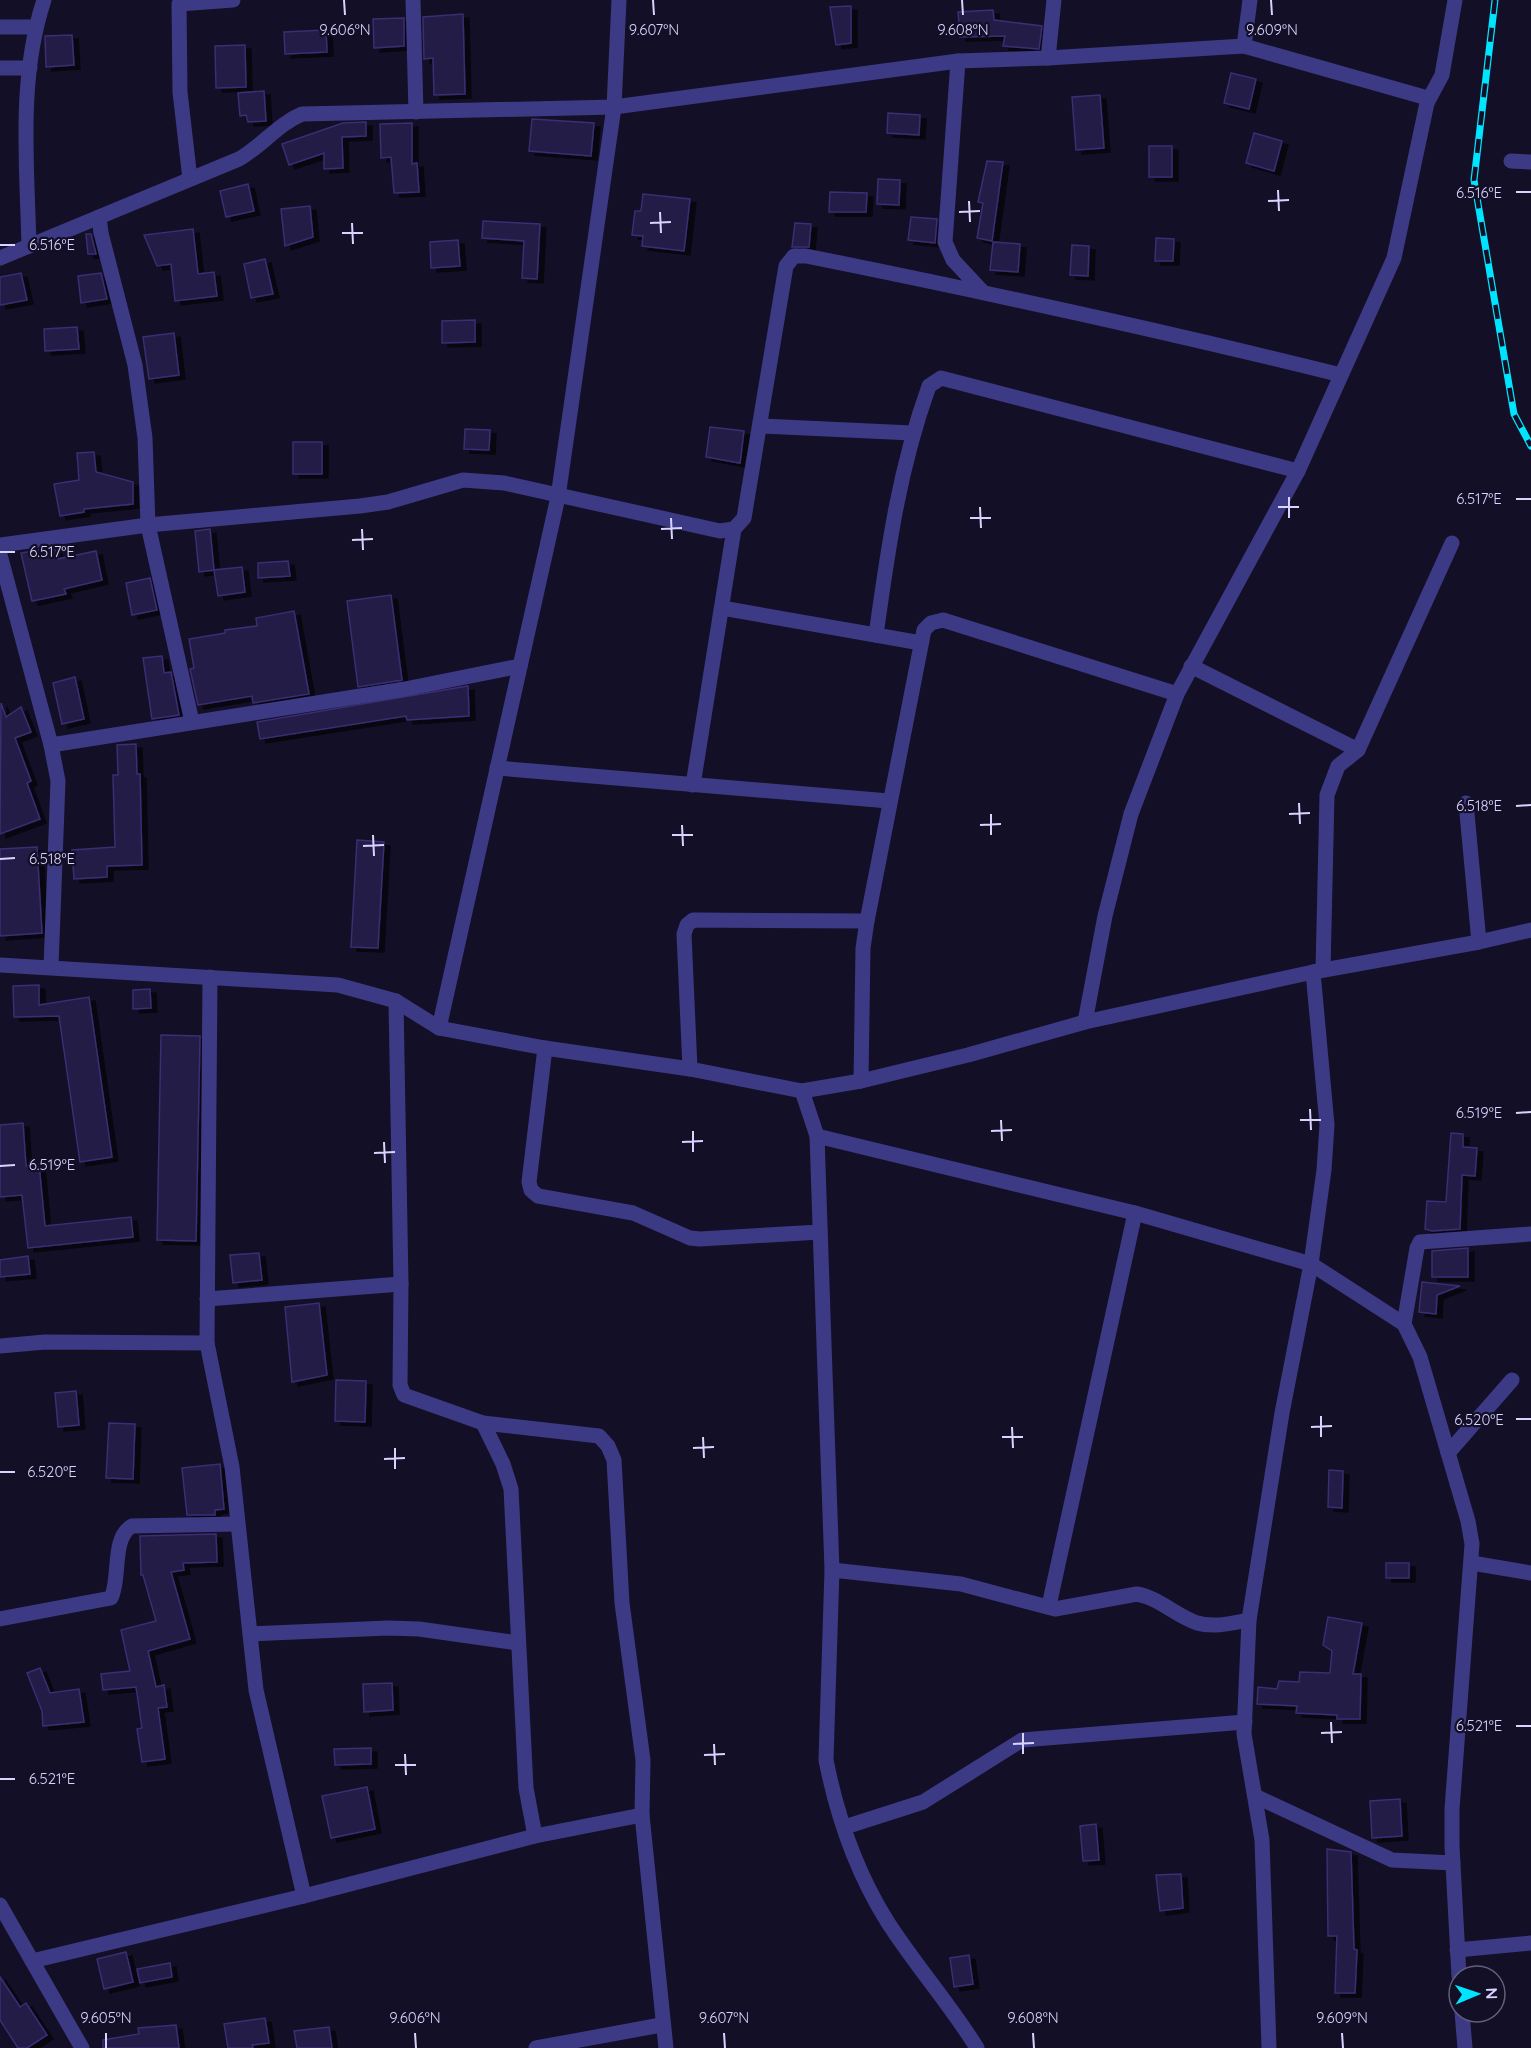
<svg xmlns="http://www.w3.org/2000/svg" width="1531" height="2048" font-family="Quicksand,sans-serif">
	<defs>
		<filter id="shadow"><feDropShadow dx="6" dy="4" stdDeviation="0" flood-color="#0009"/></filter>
	</defs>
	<rect width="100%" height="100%" fill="#130f26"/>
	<g fill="#241b47" stroke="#3b2d73" stroke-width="1.5" filter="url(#shadow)">
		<path d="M851,6V43L836,45L830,7Z"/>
		<path d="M993,10L994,20L1042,26L1039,49L1003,46L1005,36L960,37L958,12Z"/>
		<path d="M463,14L465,94L434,95L433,58L424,59L423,17Z"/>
		<path d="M404,18V46L374,48L373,19Z"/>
		<path d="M326,30L327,52L285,54L284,32Z"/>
		<path d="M72,35L74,65L46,67L45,36Z"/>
		<path d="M245,45L246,87L216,88L215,46Z"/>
		<path d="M1231,73L1256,79L1249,109L1224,103Z"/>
		<path d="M264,91L266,121L248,122L246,115L240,116L238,93Z"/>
		<path d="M1100,95L1104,148L1076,150L1072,97Z"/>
		<path d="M888,113L920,115L919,135L887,133Z"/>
		<path d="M532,119L594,123L591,156L529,151Z"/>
		<path d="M366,122V136L342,137L343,168L324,169V153L289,165L282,144L343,123Z"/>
		<path d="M412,123V164L417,163L419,192L394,193L391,157L381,158L380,124Z"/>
		<path d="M1254,133L1282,141L1274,171L1246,163Z"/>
		<rect x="1149" y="146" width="23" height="31"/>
		<path d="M987,161L1003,162L992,241L977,238L983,203L978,202Z"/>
		<path d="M878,179L900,180L899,205L877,204Z"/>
		<path d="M248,184L254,211L226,217L220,191Z"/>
		<path d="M830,192L867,193L866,212H829Z"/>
		<path d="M643,194L690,199L684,251L642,246L643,236L632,235L635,211H641Z"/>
		<path d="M310,206L313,237L285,246L281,209Z"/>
		<path d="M911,217L937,219L935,243L908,240Z"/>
		<path d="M483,221L540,224L537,279L522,278L524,241L482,238Z"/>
		<path d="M795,223L811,224L809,247H792Z"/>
		<path d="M193,229L198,274L214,272L217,296L175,301L171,264L157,266L144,235Z"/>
		<path d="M86,234H91L96,254H88Z"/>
		<path d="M1156,238L1174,239L1173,261H1155Z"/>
		<path d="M458,240L460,266L431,268L430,242Z"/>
		<path d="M993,242L1020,244L1018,272L990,270Z"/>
		<path d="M1072,245L1089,246L1088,276L1070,275Z"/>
		<path d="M265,259L273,294L251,298L244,264Z"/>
		<path d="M21,273L27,300L0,305V277Z"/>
		<path d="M101,273L107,299L81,303L78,276Z"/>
		<path d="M475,320V342L442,343V321Z"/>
		<path d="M77,327L79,349L45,351L44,329Z"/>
		<path d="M174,333L179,375L149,379L143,337Z"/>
		<path d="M710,427L744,431L740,463L706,457Z"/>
		<path d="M465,429L490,430L489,450L464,449Z"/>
		<rect x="293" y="442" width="29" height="32"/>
		<path d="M94,452L96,472L133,482V504L84,509V512L60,516L54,484L79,480L77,453Z"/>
		<path d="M210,529L214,570L199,572L195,531Z"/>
		<path d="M55,547L58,559L96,551L102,580L64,589L66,594L32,601L21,553Z"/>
		<path d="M288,561L290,576L258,578V563Z"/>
		<path d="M242,567L245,592L218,596L214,570Z"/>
		<path d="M150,578L157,610L132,615L126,583Z"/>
		<path d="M391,595L402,680L358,687L347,601Z"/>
		<path d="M294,611L309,694L253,703L252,696L198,705L190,669L194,668L189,639L225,633V630L257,626L256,618Z"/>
		<path d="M162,656L164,673L171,672L179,715L152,719L143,658Z"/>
		<path d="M75,677L84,719L62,724L53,683Z"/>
		<path d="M468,686L469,716L407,720L406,716L260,739L257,722Z"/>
		<path d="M1,703L6,717L21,707L31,732L15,738L31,781L27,783L40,819L0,834Z"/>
		<path d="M136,744L137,774H140L142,865L107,866V877L74,879L72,850L115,847L113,775H118L117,745Z"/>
		<path d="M357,840L384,842L378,948L351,947Z"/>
		<path d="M37,847L42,933L0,936V849Z"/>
		<path d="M39,985V1005L89,997L112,1157L80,1162L59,1016L14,1017L13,986Z"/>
		<path d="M150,989L151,1008L133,1009V990Z"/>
		<path d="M161,1035L200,1036L196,1241L157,1240Z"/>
		<path d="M23,1123L26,1166L39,1164L45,1226L131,1217L133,1237L28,1248L22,1195L0,1197V1125Z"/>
		<path d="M1451,1133L1463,1134V1147L1477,1148L1475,1176L1462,1175L1460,1229L1432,1231L1425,1229L1427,1201L1446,1202Z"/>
		<path d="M1468,1248V1277H1432V1251Z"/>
		<path d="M259,1253L262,1280L233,1283L230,1255Z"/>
		<path d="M28,1256L30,1274L0,1277V1260Z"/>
		<path d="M1422,1282L1460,1286L1437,1295L1436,1314L1419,1312Z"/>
		<path d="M319,1303L327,1375L292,1382L285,1307Z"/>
		<path d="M336,1380L366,1381L365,1422L335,1421Z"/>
		<path d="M76,1391L79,1425L58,1427L55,1393Z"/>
		<path d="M109,1423L135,1424L133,1479L106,1478Z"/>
		<path d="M220,1464L224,1509L215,1510V1515H187L182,1468Z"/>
		<path d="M1329,1470L1343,1471L1342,1508L1328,1507Z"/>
		<path d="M216,1534L217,1562L183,1563L184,1570L171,1572L190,1639L148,1651L156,1687L164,1685L167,1707L158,1708L165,1759L142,1762L137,1729L142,1728L136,1687L103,1690L101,1674L130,1671L121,1630L156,1621L143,1575H141L140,1536Z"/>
		<rect x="1386" y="1563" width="23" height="15"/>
		<path d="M1328,1617L1362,1623L1353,1674H1361L1360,1719H1337V1715L1296,1713L1297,1706L1257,1704L1258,1687L1277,1689L1279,1681L1299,1682L1300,1672L1330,1673L1332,1651L1323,1645Z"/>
		<path d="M40,1668L50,1693L79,1689L84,1722L43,1726L42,1711L27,1673Z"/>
		<path d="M392,1683L393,1710L364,1712L363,1684Z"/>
		<path d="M371,1748V1764L335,1765L334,1749Z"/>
		<path d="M367,1787L375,1829L331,1838L322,1796Z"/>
		<path d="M1400,1799L1402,1836L1372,1838L1370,1801Z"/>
		<path d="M1096,1824L1099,1860L1083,1861L1080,1826Z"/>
		<path d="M1327,1849L1351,1852L1354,1949L1357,1950L1355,1993H1335L1337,1936H1328Z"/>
		<path d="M1181,1874L1183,1908L1160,1911L1156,1875Z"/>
		<path d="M126,1952L133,1982L104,1989L97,1959Z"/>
		<path d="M969,1955L973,1984L954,1987L950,1958Z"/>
		<path d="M170,1963L172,1977L140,1983L137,1969Z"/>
		<path d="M0,1977L20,2007L26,2003L47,2035L27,2048H18L0,2020Z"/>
		<path d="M265,2018L269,2043L252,2045L253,2048H228L224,2024Z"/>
		<path d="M176,2025L179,2048H103V2040L139,2034L138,2028Z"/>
		<path d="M329,2027L332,2048H297L294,2031Z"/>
	</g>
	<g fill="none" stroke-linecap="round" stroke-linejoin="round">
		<g stroke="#3d3a85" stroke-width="15">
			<path d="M413,0L416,112"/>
			<path d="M0,27H35"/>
			<path d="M1244,46L1250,0"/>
			<path d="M1048,58L1054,0"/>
			<path d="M958,61L945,242L953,260L982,291"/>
			<path d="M0,68H30"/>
			<path d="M1511,161L1531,162"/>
			<path d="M190,179L180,92L179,4L233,0"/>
			<path d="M99,217L101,233L135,365L145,438L148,525L192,722"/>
			<path d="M29,246C27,164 18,79 44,0"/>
			<path d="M0,258L239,159C262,146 278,124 302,114L614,107L958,61L1048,58L1244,46L1424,97L1427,103"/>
			<path d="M760,426L912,433"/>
			<path d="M0,545L148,525L360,506L388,502L463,480L504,483L720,531L734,529"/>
			<path d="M0,555L51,745L58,781L51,967"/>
			<path d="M722,608L921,643"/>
			<path d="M876,635C888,549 899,469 929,386L941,378L1298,471"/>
			<path d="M1191,666L1358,750L1452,543"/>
			<path d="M51,745L405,689L520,666"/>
			<path d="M497,768L889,801"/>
			<path d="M693,785L734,529L744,518L786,266L794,256H806C985,292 1164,331 1341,375"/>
			<path d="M1466,803L1479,942"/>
			<path d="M0,965L338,985L396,1001L439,1028L545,1048L690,1069L802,1091L861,1081L968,1055L1085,1022L1313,972L1479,942L1531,930"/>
			<path d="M1323,970L1327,795L1338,766L1358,750"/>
			<path d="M210,977L207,1343L232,1467L256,1690L304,1896"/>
			<path d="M396,1001L401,1284L400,1385L404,1395L483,1423L599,1436L608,1446L614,1460L622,1603L643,1760L642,1815L666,2048"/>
			<path d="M1085,1022L1105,916L1131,814L1177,694L1298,471L1394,258L1427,103L1442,75L1455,0"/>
			<path d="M439,1028L558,497L614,107L619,0"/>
			<path d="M545,1048L529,1182L531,1190L538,1196L633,1213L690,1238L700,1239L820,1232"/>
			<path d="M690,1069L684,934L687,925L693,920L867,921"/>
			<path d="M861,1081L863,948L867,921L924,630L931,623L943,620L1177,694"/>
			<path d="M802,1091L817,1136L824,1344L832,1570L826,1760C837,1816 857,1873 887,1921C915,1965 950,2004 977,2048"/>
			<path d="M817,1136L1135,1213L1311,1264L1404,1324L1420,1357L1468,1521L1472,1544L1452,1809V1846L1459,1976"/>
			<path d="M207,1299L401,1284"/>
			<path d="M1404,1324L1417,1248L1420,1242L1531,1234"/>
			<path d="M0,1346L45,1342L207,1343"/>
			<path d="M483,1423L503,1464L511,1489L526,1788L535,1836"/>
			<path d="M1448,1453L1512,1380"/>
			<path d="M1472,1563L1531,1573"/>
			<path d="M832,1570L961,1584L1055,1609L1137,1594C1159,1598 1176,1616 1197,1623C1214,1628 1232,1623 1249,1620"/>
			<path d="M1052,1606L1050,1601L1135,1213"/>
			<path d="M0,1619L111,1598C121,1578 111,1538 132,1526L237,1524"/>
			<path d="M250,1634L388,1628L419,1629L518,1643"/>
			<path d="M1255,1796L1392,1860L1453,1863"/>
			<path d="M845,1827L923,1802L1022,1740L1245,1722"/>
			<path d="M0,1905L82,2048"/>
			<path d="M1457,1950L1531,1943"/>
			<path d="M32,1961L304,1896L535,1836L642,1815"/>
			<path d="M1462,2012L1465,2048"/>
			<path d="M536,2048L661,2025"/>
			<path d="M1269,2048L1262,1840L1244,1734L1249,1620L1282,1413L1311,1264L1324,1170L1327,1125L1313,972"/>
		</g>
		<g stroke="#00e5ff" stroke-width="7">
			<path id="rail" d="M1495,0L1474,180L1514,414L1531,446"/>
		</g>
		<use href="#rail" stroke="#130f26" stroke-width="4.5" stroke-dasharray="14" stroke-linecap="butt"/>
	</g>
	<path fill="none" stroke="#d9d4ff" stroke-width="2" d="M344,0L345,15M653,0L654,15M962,0L963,15M1271,0L1272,15M1278,190L1279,211M1516,192H1531M969,201L970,222M1268,201L1289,200M660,212L661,233M959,212L980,211M352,223L353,244M650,223L671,222M342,233H363M0,245H15M1289,497V518M1516,499H1531M980,507L981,528M1278,507H1299M671,518L672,539M970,518H991M362,529L363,550M661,529L682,528M352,540L373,539M0,552H15M1299,803L1300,824M1516,806L1531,805M991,814V835M1289,814L1310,813M682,825L683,846M980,825L1001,824M373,835L374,856M672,835H693M363,846L384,845M0,859L15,858M1310,1109L1311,1130M1516,1113L1531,1112M1001,1120L1002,1141M1300,1120H1321M693,1131V1152M991,1131L1012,1130M384,1142L385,1163M682,1142L703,1141M374,1153L395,1152M0,1166L15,1165M1321,1416V1437M1516,1419H1531M1012,1427L1013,1448M1311,1427L1332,1426M703,1437L704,1458M1002,1437H1023M395,1448V1469M693,1448L714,1447M384,1459L405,1458M0,1472H15M1331,1722L1332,1743M1516,1726H1531M1023,1733V1754M1321,1733L1342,1732M714,1744L715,1765M1013,1744L1034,1743M405,1754L406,1775M704,1755L725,1754M395,1765H416M0,1779H15M106,2033V2048M415,2033L416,2048M724,2033L725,2048M1033,2033L1034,2048M1342,2033L1343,2048"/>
	<g font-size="15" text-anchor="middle" fill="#d9d4ff" stroke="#130f26" stroke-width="4.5" stroke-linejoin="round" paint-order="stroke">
		<text x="345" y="35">9.606°N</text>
		<text x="654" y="35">9.607°N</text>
		<text x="963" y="35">9.608°N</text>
		<text x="1272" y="35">9.609°N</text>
		<text x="1479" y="198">6.516°E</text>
		<text x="52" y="250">6.516°E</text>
		<text x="1479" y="504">6.517°E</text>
		<text x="52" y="557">6.517°E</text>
		<text x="1479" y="811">6.518°E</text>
		<text x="52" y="864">6.518°E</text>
		<text x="1479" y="1118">6.519°E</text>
		<text x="52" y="1170">6.519°E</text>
		<text x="1479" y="1425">6.520°E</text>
		<text x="52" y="1477">6.520°E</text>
		<text x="1479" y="1731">6.521°E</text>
		<text x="52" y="1784">6.521°E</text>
		<text x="106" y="2023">9.605°N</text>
		<text x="415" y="2023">9.606°N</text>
		<text x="724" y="2023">9.607°N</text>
		<text x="1033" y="2023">9.608°N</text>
		<text x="1342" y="2023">9.609°N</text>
	</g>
	<g transform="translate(1477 1994) rotate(88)"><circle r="28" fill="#130f26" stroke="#625e7d" stroke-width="1.5"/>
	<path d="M0-4.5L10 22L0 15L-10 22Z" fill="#00e5ff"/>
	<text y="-9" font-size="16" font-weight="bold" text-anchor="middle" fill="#d9d4ff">N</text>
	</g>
</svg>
